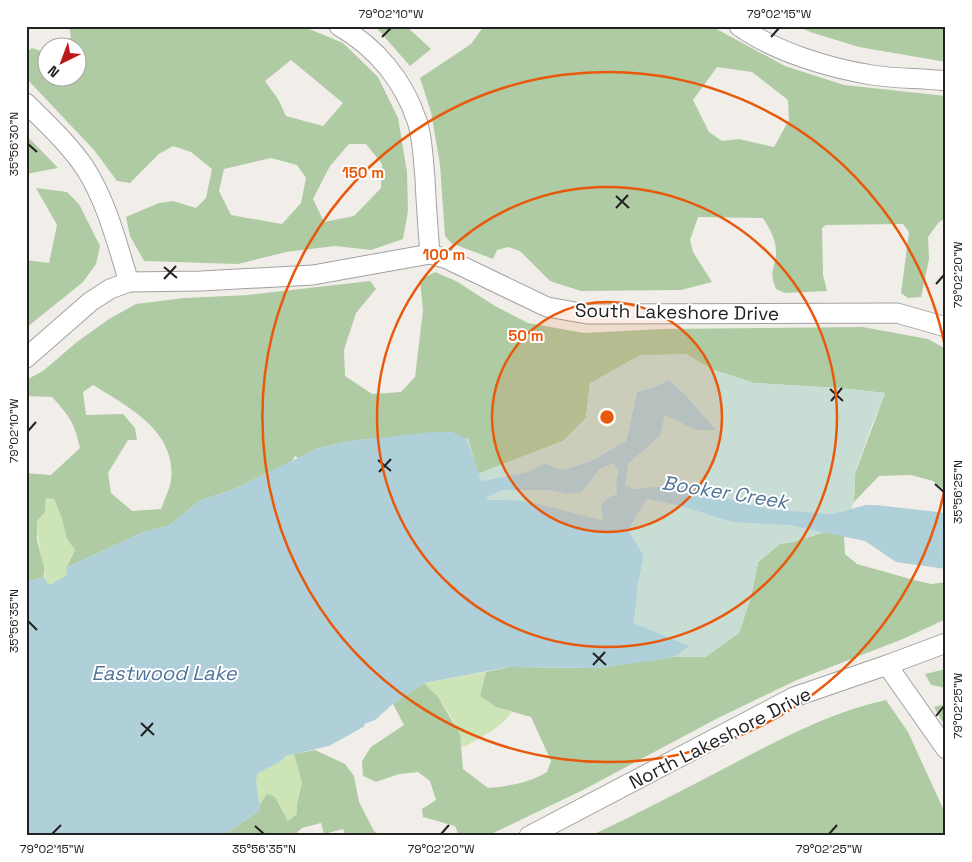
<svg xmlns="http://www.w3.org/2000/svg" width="972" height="862" font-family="'Space Grotesk',sans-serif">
	<rect width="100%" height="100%" fill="#f1eee9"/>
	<g fill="#cce4b6">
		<path d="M46,498L54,499L62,519L67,539L75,550C70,559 65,564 68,575L52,584H48C44,577 45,572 43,565C40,548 37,538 37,521L45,512Z"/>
		<path d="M486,672L480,696L496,707L512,712C501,728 482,736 466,746H461C459,722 441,700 424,683Z"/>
		<path d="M294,754L302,783L297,804V814L288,821L275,797L261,803L259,806L256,781L258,773L280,762L286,756Z"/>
	</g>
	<g fill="#afcba3" fill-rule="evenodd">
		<path d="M69,26H302L343,43L378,77L398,118L407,172L408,211L403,239L371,250L335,246L286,252L238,264L144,261L130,236L126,217L159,203L173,201L196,208L206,198L212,169L191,152L173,146L159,154L130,183L117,181L94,150L27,79L26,53L32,48L47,53L48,78H78V48L59,47L71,37ZM291,60L343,103L323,126L286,116L278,99L265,81ZM349,144H366L382,164L381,188L354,216L324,222L313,199L330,166ZM271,158L297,165L306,178L301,203L282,224L231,215L219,191L224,169Z"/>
		<path d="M375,26H406L431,49L410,66Z"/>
		<path d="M484,26H711L785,66L844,85L946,96V218L939,222L928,237L929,259L921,297L908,298L901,293L909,232L903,224L826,225L822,228L823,275L827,291L785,293L776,289C769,272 774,271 776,255C777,241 770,229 763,218L698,217L690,240L693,252L712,282L681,290L581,291L550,281L520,251L508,247L497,250L493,259L451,243L445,236L440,165L431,112L420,78L471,44ZM717,67L752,72L788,100L789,120L774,147L739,139L722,141L709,132L693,100Z"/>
		<path d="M798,26H946V62L859,47L810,32Z"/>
		<path d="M26,135L28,137L58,168L26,174Z"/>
		<path d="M36,188L67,192L79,204L100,246L96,264L83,282L26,328V260L49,263L57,225Z"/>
		<path d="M435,272L456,281L495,306L528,323L584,333L661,329L863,327L928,339L946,349V491L933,481L911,475L879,476L854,502L855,474L885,393L839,388L754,383L711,369L686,354L590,383L586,418L563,441L478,474L468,439L442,432L349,441L316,449L298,458L295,456L292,461L234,489L199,501L170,525L141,533L66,568L75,550L67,539L62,519L54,499L46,498L45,512L37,521V540L44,567V577L26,582V473L51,475L80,448C74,422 70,417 52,397L26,396V380L43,371L77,342L109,319L136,304L184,298L248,295L370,281L376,289L356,313L344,350L345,376L372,394L401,392L415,377L423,310L420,280ZM93,385C127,406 177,431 171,480C170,489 164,500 161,509L132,511L111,493L108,473L128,440H137L135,428L123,414L86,415L83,392Z"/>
		<path d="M825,532L844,536L845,554L857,564L914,580L931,584L946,582V619L903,639L797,680L718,718L583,790L487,836H459L455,826L423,817L422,809L436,800L430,781L418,772L399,774L376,782L363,776L362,761L371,747L404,725L393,704L424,683L438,697L460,734L463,769L488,788C509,786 529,783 547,772L551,761L531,717L496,707L480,696L486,672L510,667L597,668L674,657H705L739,633L751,597L758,562L780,544L793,542Z"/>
		<path d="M946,669V688L931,685L925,674Z"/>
		<path d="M886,700L908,732L946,815V836H590C637,814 683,790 729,766C779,740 830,712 886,700Z"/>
		<path d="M946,704V728L934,707Z"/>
		<path d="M315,750L345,764L354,776L359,802L374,831L380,836H346L343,829L324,834L321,823L302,828L293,836H222L260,810L259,806L267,794L275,797L288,821L297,814V804L302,783L294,754Z"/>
	</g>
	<g fill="#c8ddd3">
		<path d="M686,354L711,369L754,383L839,388L885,393L872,425L855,473L854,502L851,509L832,514L768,509L676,485L632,489L624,485L628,464L660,436L665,414L696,430L669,380L654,387L637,392L626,441L591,461L563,470L544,463L528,472L481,481L478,474L563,441L586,418L590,383L640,355Z"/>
		<path d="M613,463L620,471L616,482L617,494L609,497L603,521L499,499L488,500L487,497L503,490H549L568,494L588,485L599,470Z"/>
		<path d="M647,499L825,532L793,542L780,544L758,562L751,597L739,633L705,657H674L688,646L634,623L638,584L644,556L628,530Z"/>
	</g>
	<path fill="#afcfd9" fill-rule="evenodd" d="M669,380L687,397L716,430H696L665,415L660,436L628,464L625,485L633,489L676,485L768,509L832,514L866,505H876L946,513V569L896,562L865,541L788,525L733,522L681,506L647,499L628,530L644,556L638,584L634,623L689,646L674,657L656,660L597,668L510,667L424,683L393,704L375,720L364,724L365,726L329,746L286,756L280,762L258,773L256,781L260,810L222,836H26V582L44,577L48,584H52L67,575L66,568L141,533L170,525L199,501L234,489L316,449L349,441L433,432H452L467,439L481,481L528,472L544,463L563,470L591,461L626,441L637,392L654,387ZM613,463L619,471L616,482L617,494L609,497L601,505L603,520C565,513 527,496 488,500L487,497L503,490H549L568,494L580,493L588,485L599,470Z"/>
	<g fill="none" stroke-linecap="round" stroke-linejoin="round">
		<g stroke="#a2a2a2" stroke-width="21">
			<g id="minor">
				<path d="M339,26C376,47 404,81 417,121C423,139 423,159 425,178C426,203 428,229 430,254"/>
				<path d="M739,26C775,52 829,68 872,75C896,79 922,78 946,81"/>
				<path d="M26,103C46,123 69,144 85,168C107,202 117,244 129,282"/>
				<path d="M26,358L90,302L110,289L129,282L201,281L313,275L430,254L447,259L547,307L587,314L897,313L946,327"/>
				<path d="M887,665L946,749"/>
				<path d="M529,836L794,697L887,665L946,643"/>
			</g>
		</g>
		<use href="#minor" stroke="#fff" stroke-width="19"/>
	</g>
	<path fill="none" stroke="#212121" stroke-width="2" d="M382,37L391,28M771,37L779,28M28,144L37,152M616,196L629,208M616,208L628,195M164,267L177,278M164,279L176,266M936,284L944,275M830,389L843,401M831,401L842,388M28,431L36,422M378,460L391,471M379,472L391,459M935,484L944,492M28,621L37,630M593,653L606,665M593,665L605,652M936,716L944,706M141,723L154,735M141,736L153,723M255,826L264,834M52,834L61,825M441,834L449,825M829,834L837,825"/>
	<circle cx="607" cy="417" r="115" fill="#e8590c" fill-opacity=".12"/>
	<g fill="none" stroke="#e8590c" stroke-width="2.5">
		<circle cx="607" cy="417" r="115"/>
		<circle cx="607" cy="417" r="230"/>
		<path d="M946 483A345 345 0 1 1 946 351"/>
	</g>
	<g text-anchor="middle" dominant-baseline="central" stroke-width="4" stroke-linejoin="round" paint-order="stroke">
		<g font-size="19" fill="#212121" stroke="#fff">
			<text transform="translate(677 312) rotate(1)">South Lakeshore Drive</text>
			<text transform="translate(720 738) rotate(-27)">North Lakeshore Drive</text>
		</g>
		<g font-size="20" font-style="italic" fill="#517498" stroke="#fff">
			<text transform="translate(725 492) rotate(9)">Booker Creek</text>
			<text x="164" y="673">Eastwood Lake</text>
		</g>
	</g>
	<circle cx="607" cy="417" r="8" fill="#e8590c" stroke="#fff" stroke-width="2.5"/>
	<g font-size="15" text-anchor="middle" font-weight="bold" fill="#e8590c" stroke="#fff" stroke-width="4" stroke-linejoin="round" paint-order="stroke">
		<text x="363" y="178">150 m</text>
		<text x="444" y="260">100 m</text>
		<text x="526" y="341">50 m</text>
	</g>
	<rect width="972" height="862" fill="none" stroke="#ffffff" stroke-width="55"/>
	<g transform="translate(62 62) rotate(222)"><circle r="24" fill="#ffffff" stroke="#a6a6a6"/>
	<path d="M0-4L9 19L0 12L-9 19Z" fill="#bb1918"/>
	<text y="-8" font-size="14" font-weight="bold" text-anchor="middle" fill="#212121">N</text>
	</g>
	<rect x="28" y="28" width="916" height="806" fill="none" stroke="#212121" stroke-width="2"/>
	<g font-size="12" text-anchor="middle" fill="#212121">
		<text x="391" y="18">79°02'10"W</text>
		<text x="779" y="18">79°02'15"W</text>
		<text transform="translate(14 144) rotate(-90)" y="4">35°56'30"N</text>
		<text transform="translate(958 275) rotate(-90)" y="4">79°02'20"W</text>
		<text transform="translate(14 431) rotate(-90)" y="4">79°02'10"W</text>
		<text transform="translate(958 492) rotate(-90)" y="4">35°56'25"N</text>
		<text transform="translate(14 621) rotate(-90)" y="4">35°56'35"N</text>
		<text transform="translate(958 706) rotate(-90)" y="4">79°02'25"W</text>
		<text x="52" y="853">79°02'15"W</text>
		<text x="264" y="853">35°56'35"N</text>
		<text x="441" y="853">79°02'20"W</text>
		<text x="829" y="853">79°02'25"W</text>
	</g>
</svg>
